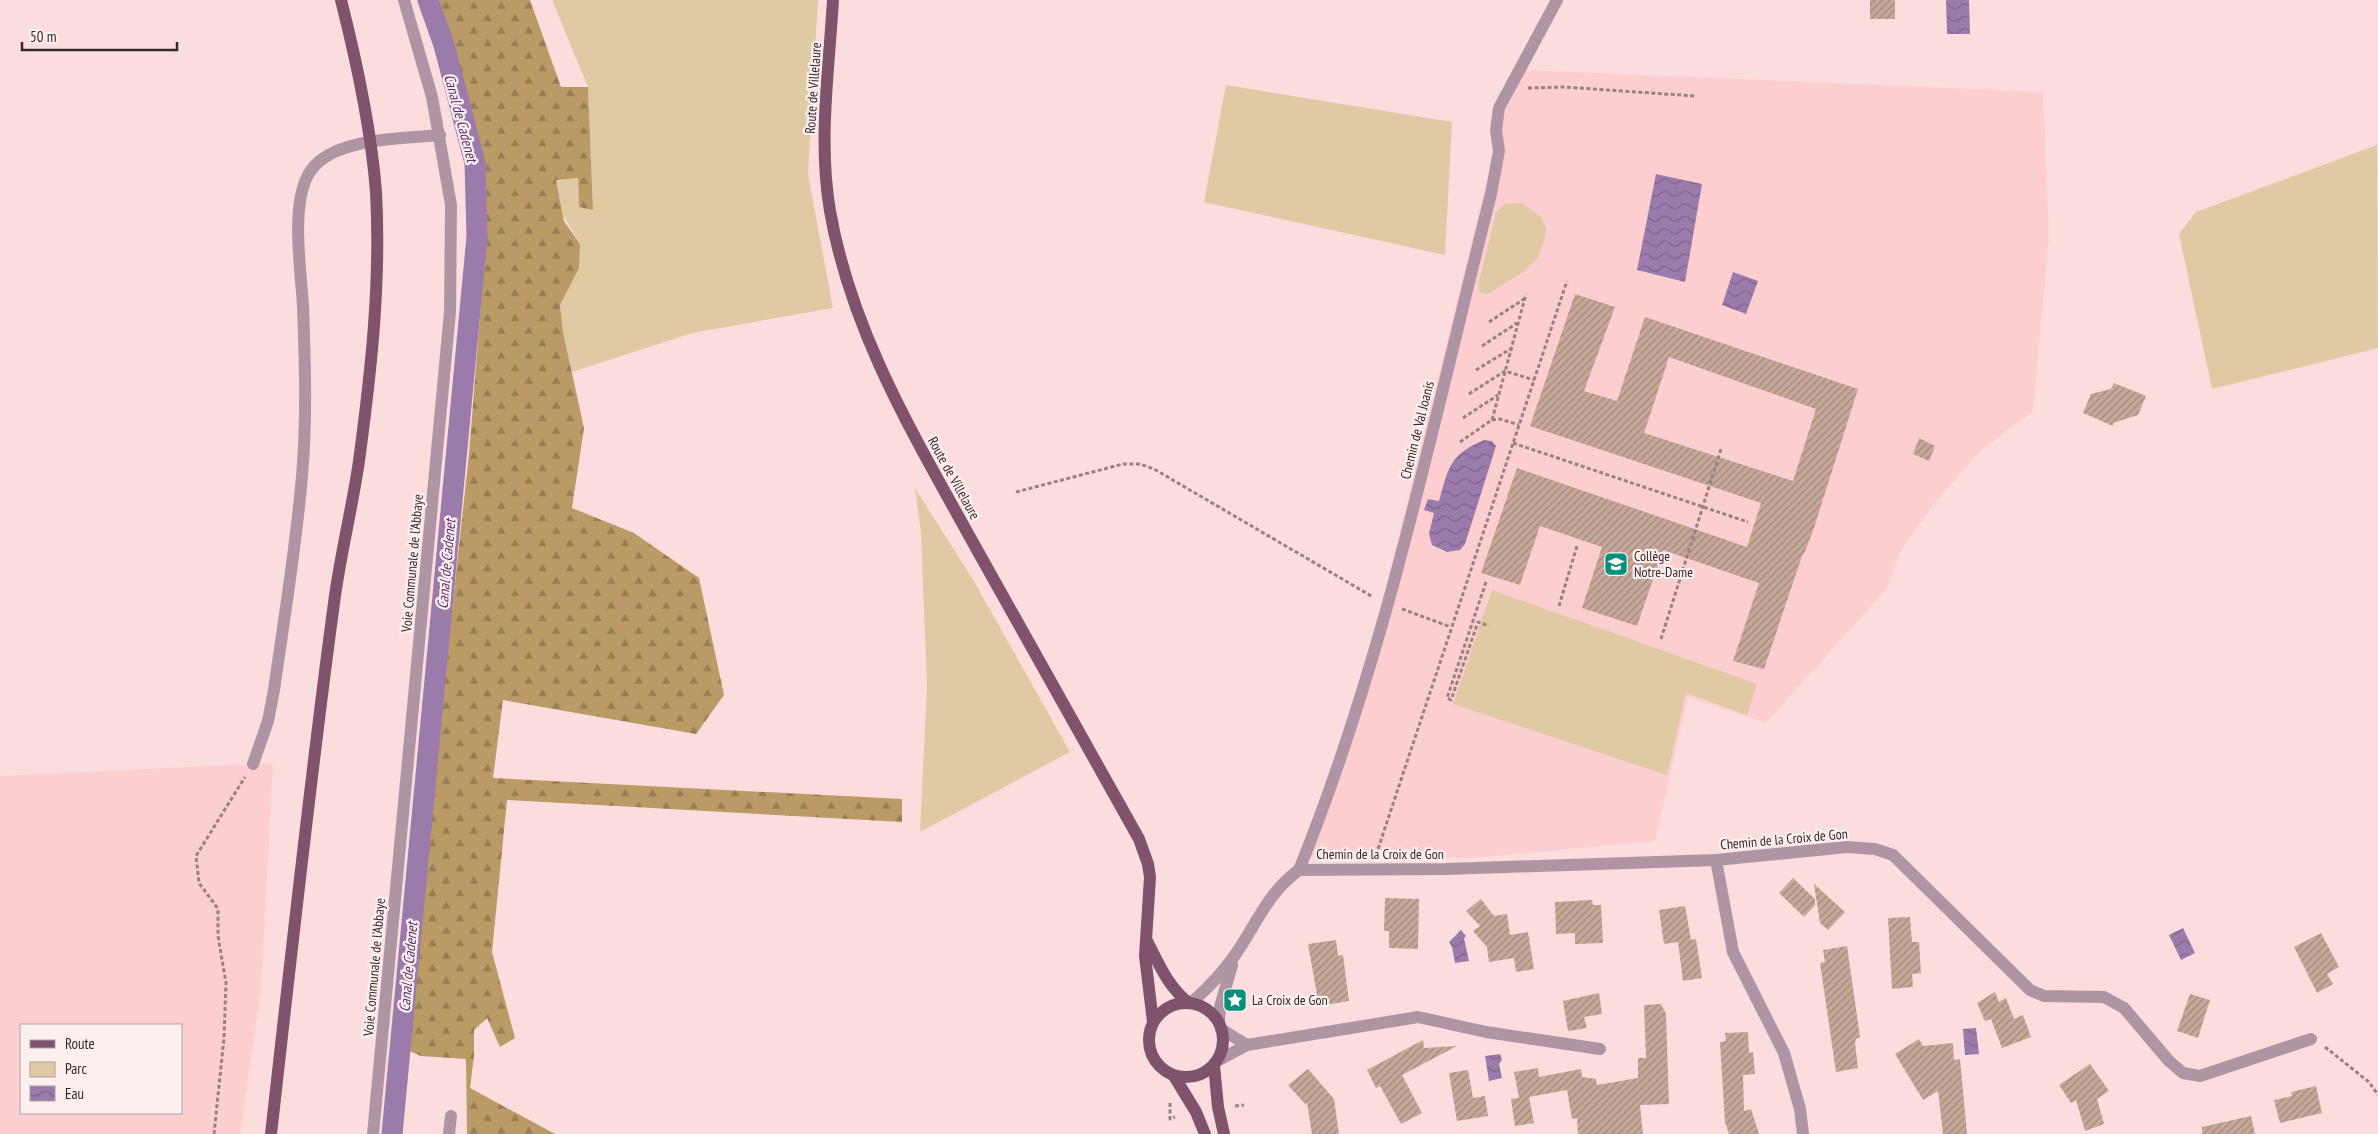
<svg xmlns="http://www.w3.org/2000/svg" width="2378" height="1134" font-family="'PT Sans Narrow',sans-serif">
	<defs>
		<pattern id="forest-firs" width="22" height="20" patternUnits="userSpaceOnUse" patternTransform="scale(1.25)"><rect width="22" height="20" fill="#ba9b66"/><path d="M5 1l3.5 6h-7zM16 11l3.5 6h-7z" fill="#987e54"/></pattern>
		<pattern id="water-waves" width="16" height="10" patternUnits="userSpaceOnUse" patternTransform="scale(1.25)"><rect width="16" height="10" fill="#9a7bab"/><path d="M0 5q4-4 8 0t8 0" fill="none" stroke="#7e658b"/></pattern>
		<pattern id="building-hatch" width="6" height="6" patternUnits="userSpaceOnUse" patternTransform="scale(1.25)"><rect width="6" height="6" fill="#c6a898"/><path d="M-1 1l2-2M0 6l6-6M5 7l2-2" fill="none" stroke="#a2897c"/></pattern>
	</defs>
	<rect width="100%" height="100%" fill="#fcdddd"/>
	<g fill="#fccecf" fill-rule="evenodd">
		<path d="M1525,70L2043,92L2049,236L2033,411L1981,450L1936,501L1901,550L1887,588L1766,723L1688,697L1655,841L1473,858L1305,857L1379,615L1502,119Z"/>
		<path d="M273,763L261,990L240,1134H0V776ZM21,1025H181V1113H21Z"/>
	</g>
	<g fill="#e0caa3">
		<path d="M552,0H818L808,174L833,308L692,333L572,372L563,332L560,305L580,244L563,215L556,180L578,178L579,207L593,209L588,87Z"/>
		<path d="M1226,85L1452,122L1445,255L1204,202Z"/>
		<path d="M2377,145L2378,348L2212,389L2179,234L2196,212Z"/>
		<path d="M1521,203L1541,217L1546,228L1545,238L1538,258L1523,272L1488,294L1480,293L1478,286L1496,213L1504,204Z"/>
		<path d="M915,488L975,583L1070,752L920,832L927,686L921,533Z"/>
		<path d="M1492,590L1757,684L1747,715L1686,693L1667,775L1453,704Z"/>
	</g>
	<path fill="url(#forest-firs)" d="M439,0H530L561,87H588L593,210L579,207L578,178L556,180L564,221L580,244L579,268L560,305L563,332L584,428L572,508L634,533L699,578L724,695L696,734L503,700L493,778L902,799V822L507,800L492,952L515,1038L500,1047L487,1018L474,1030V1056L470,1088L555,1134H467L466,1059L421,1056L409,1051L426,849L469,454L482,290L485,205L483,163L449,31Z"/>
	<g fill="url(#water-waves)">
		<path d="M1946,0H1969L1970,34H1947Z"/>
		<path d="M1656,174L1702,184L1685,282L1637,270Z"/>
		<path d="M1733,272L1758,281L1746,314L1722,305Z"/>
		<path d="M1484,440L1492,441L1496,446L1465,544L1460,550L1447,552L1432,545L1429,534L1434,513L1424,510L1428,499L1439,501C1449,467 1449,455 1484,440Z"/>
		<path d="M2183,928L2195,953L2181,960L2169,935Z"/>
		<path d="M1461,930L1466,936L1464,938L1469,961L1455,963L1452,947L1449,942Z"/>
		<path d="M1976,1028L1979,1054L1965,1055L1963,1029Z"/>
		<path d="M1500,1054L1502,1060L1499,1064L1502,1078L1489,1081L1485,1056Z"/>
	</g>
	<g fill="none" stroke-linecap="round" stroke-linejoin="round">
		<path stroke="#9a7bab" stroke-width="21" d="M392,1134L477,237L475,163L444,45L428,0"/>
	</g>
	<g fill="url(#building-hatch)" fill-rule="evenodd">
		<rect x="1870" y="0" width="25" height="19"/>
		<path d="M1575,294L1615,307L1584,391L1617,401L1645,317L1858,389L1813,531L1804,554L1803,553L1764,669L1733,661L1759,583L1663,550L1637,626L1582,608L1602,547L1540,526L1520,585L1481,573L1517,468L1747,547L1761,503L1530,426ZM1669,357L1816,409L1793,481L1644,433Z"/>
		<path d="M2114,383L2146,396L2138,415L2113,423V426L2083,413L2091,394L2111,389Z"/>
		<path d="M1919,438L1935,446L1929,461L1913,454Z"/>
		<path d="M1793,878L1815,899V905L1804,917L1779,893Z"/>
		<path d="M1814,884L1845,912L1828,930L1820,923Z"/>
		<path d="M1385,898L1419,899L1418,949L1389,948V931H1384Z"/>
		<path d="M1481,899L1494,916L1507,914L1510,935L1528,932L1534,969L1516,972L1514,958L1489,962L1487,947L1473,931L1480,926L1466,911Z"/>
		<path d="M1592,900L1593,905H1601L1603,943L1575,944V933L1556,934L1555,902Z"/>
		<path d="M1685,906L1691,940L1696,939L1702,978L1683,981L1678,942L1664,944L1659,910Z"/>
		<path d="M1910,917L1912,942H1919L1921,973L1912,974L1913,987L1892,989L1888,918Z"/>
		<path d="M2321,933L2339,967L2327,974L2333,984L2317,993L2294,947Z"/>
		<path d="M1336,940L1338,956L1343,955L1349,1001L1319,1006L1308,944Z"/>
		<path d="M1847,946L1860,1037L1856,1039L1855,1043L1858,1068L1836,1072L1820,963L1825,962L1823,950Z"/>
		<path d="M1995,992L1999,1002L2006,998L2014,1019L2023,1015L2031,1037L2002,1048L1991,1019L1985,1021L1977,1003Z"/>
		<path d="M1599,993L1602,1014L1584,1017L1587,1028L1568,1031L1563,1001Z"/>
		<path d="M2190,994L2210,1000L2198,1038L2177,1031Z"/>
		<path d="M1661,1004L1666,1014L1669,1104L1640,1105L1643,1134H1578L1577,1118L1572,1119L1567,1090L1529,1097L1534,1123L1515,1126L1511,1099L1519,1098L1514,1072L1538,1068L1539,1077L1581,1069L1582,1077L1596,1079L1597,1085L1638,1078V1058H1646L1644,1005Z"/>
		<path d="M1748,1032L1749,1053L1753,1052L1755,1074L1743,1075L1744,1111L1751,1109L1759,1134H1729L1725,1122L1720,1042L1726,1041L1725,1033Z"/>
		<path d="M1919,1039L1923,1046L1953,1043L1954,1060L1960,1059L1967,1134H1943L1938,1091L1923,1100L1895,1054Z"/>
		<path d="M1423,1040L1424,1048L1457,1046L1402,1075L1422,1113L1401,1124L1380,1086L1376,1088L1367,1070Z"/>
		<path d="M2090,1064L2109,1091L2097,1099L2104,1124L2085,1131L2076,1100L2071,1103L2059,1085Z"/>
		<path d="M1308,1069L1334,1099L1339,1134H1312L1307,1103L1305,1104L1288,1085Z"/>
		<path d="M1468,1070L1473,1098L1485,1096L1488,1116L1457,1121L1449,1073Z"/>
		<path d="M2316,1086L2322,1113L2280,1123L2274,1100L2292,1096L2291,1092Z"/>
		<path d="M2251,1116L2255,1134H2202V1127Z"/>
	</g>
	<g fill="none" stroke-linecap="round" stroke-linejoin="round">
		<g stroke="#988282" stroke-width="3" stroke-dasharray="4 2.5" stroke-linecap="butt">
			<path d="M1528,88L1564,87L1695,96"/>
			<path d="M1489,322L1524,299"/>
			<path d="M1482,346L1517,323"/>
			<path d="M1476,370L1512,348"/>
			<path d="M1469,394L1505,371L1534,380"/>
			<path d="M1463,418L1498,395"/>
			<path d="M1492,420L1500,419L1519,425"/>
			<path d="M1460,442L1492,420L1526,294"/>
			<path d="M1513,443L1748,522"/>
			<path d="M1016,492L1123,464H1140L1154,469L1373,597"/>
			<path d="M1486,582L1447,698L1451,700L1478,622L1489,626"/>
			<path d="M1559,606L1577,546"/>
			<path d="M1402,609L1451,627"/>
			<path d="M1661,639L1721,449"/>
			<path d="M1376,855L1567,281"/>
			<path d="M2325,1047L2369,1082L2378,1095"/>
			<path d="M1170,1103V1119L1175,1117"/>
			<path d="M1235,1106L1244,1105"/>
			<path d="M214,1134L224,1038L226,983L218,936V909L199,883L196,856L245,777"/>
		</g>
		<g stroke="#af95a3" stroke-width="12">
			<path d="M253,764L268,721L274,690C284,619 296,548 302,476C307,420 305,362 303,306C301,270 289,198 312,169C336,137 404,139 440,135"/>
			<path d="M1716,860L1733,952L1784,1053L1800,1109L1803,1134"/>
			<path d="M1299,870C1387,653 1433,421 1491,194L1499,151L1496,130L1499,108L1557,0"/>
			<path d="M1191,1003C1208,988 1222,974 1235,955C1256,925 1268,892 1299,870L1446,869L1716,860L1847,847L1875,849L1893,855L2030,990L2044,996L2104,997L2124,1008L2169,1061L2183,1073L2200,1076L2311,1039"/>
			<path d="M1219,1023L1220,1007L1232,965"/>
			<path d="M1247,1045L1418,1017L1486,1032L1600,1049"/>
			<path d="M1217,1061L1247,1045L1221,1029"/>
			<path d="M373,1134L450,312L451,205L432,97L404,0"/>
			<path d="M449,1134L451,1116"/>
		</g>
		<g stroke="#7e536b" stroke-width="12">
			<path d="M833,0C829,70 818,141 830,211C851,331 913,434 971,539C1026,639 1082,739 1139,839L1148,864L1150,877L1145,956L1153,1022"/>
			<path d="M1147,941C1159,964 1168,987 1189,1003"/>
			<circle cx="1186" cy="1040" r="37"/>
			<path d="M1214,1065L1218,1107L1224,1134"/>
			<path d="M1174,1076L1196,1112L1205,1134"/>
			<path d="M271,1134C291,957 310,780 334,603C340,556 352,509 359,461C371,372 381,282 376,192C371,127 357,63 341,0"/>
		</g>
	</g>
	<defs>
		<g id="school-square" transform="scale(1.25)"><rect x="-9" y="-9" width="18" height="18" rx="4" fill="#04907a" stroke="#feefef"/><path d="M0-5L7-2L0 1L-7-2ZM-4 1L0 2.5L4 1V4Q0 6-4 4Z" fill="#fff"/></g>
		<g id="sight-square" transform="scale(1.25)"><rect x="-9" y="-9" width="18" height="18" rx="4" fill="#04907a" stroke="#feefef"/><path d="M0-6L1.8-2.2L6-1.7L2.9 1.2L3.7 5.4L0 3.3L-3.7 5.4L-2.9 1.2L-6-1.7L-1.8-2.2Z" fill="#fff"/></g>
	</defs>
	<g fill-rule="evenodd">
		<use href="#school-square" x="1616" y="564"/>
		<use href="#sight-square" x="1235" y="1000"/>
	</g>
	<g text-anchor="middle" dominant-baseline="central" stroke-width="4.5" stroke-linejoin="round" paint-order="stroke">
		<g font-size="14" fill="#362829" stroke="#feefef">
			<text transform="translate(813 88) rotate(-86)">Route de Villelaure</text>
			<text transform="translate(1417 430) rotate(-76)">Chemin de Val Joanis</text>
			<text transform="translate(954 478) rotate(61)">Route de Villelaure</text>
			<text transform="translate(412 563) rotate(-85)">Voie Communale de l'Abbaye</text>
			<text transform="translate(1784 839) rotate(-5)">Chemin de la Croix de Gon</text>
			<text x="1380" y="854">Chemin de la Croix de Gon</text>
			<text transform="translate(374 967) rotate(-85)">Voie Communale de l'Abbaye</text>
		</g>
		<g font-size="14" fill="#362829" stroke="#feefef" text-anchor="start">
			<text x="1634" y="556">Collège<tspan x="1634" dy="16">Notre-Dame</tspan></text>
			<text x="1252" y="1000">La Croix de Gon</text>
		</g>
		<g font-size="15" font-style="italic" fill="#5a316f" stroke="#feefef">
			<text transform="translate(461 118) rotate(75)">Canal de Cadenet</text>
			<text transform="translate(446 564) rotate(-85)">Canal de Cadenet</text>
			<text transform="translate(408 967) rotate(-85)">Canal de Cadenet</text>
		</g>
	</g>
	<rect x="20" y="1024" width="162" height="90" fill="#feefef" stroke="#ae9fa0"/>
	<rect x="30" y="1040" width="25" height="8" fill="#7e536b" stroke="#ae9fa0"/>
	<text x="65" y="1049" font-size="15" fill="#362829">Route</text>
	<rect x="30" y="1062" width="25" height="15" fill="#e0caa3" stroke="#ae9fa0"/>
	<text x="65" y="1074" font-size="15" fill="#362829">Parc</text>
	<rect x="30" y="1086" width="25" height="15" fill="url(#water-waves)" stroke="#ae9fa0"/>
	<text x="65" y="1099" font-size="15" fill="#362829">Eau</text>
	<path d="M22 42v8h155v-8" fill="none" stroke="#362829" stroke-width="2.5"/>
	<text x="30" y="42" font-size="15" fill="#362829" stroke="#feefef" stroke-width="4" paint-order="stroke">50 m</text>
</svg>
